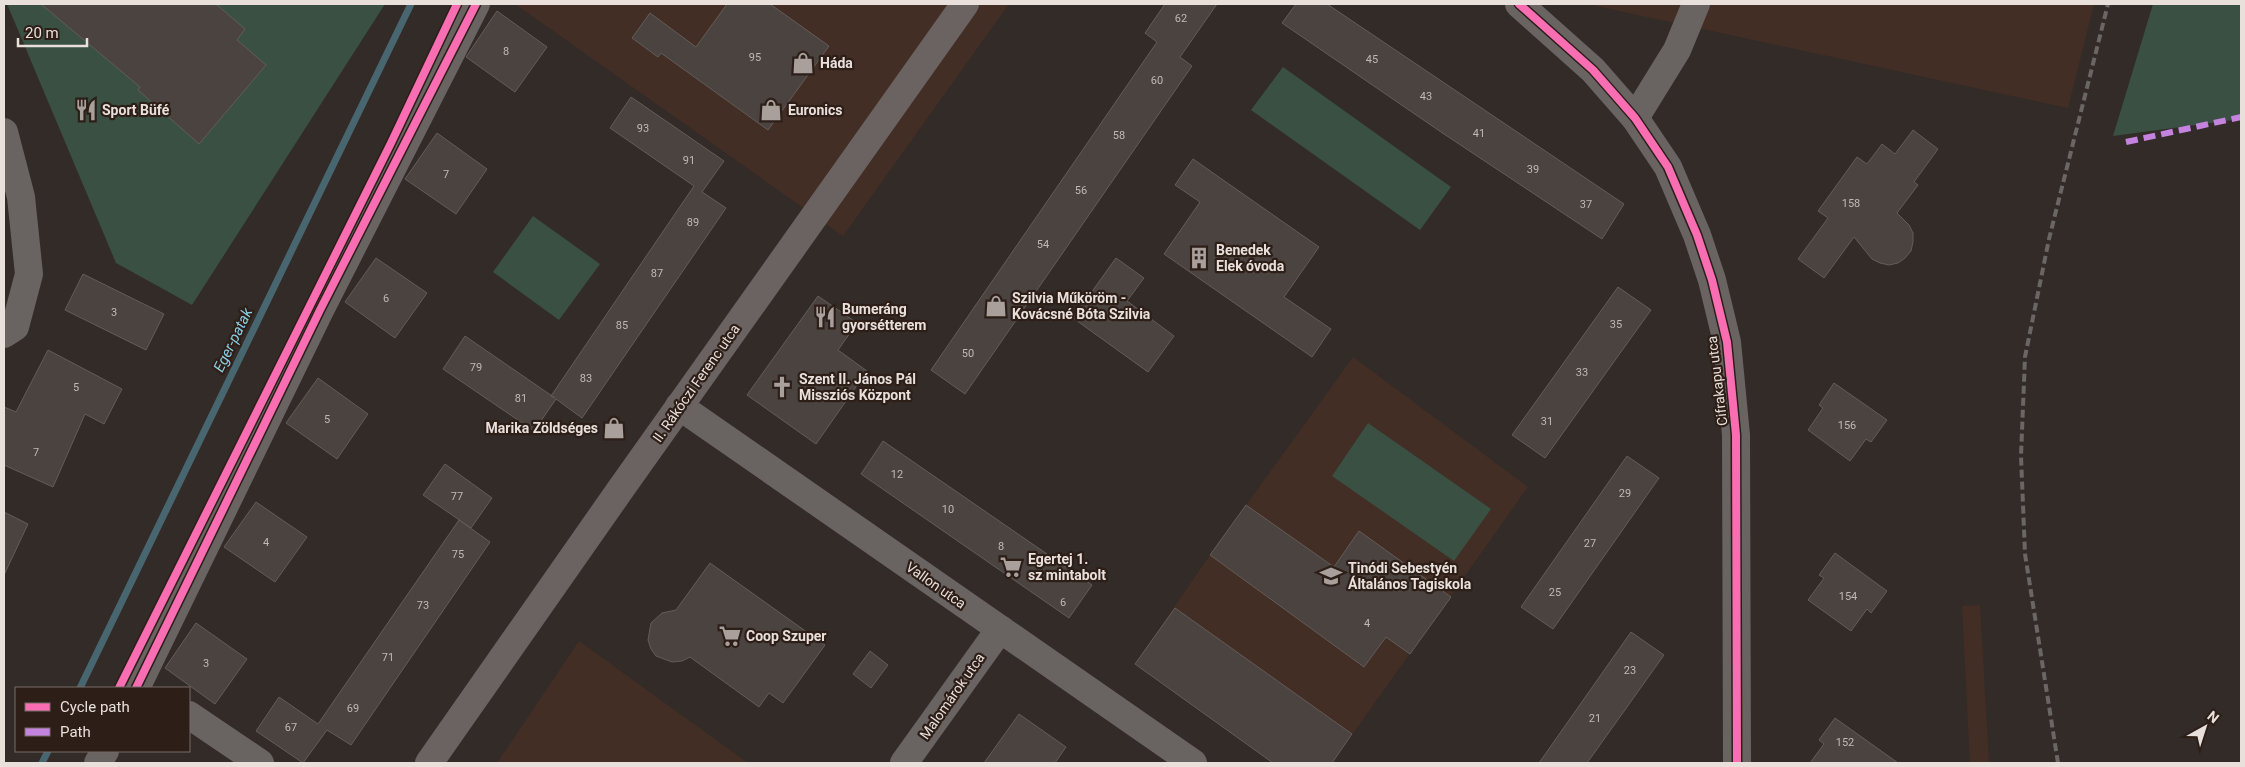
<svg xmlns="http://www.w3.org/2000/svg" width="2245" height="767" font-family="Roboto,sans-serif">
	<rect width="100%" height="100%" fill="#332b27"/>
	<g fill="#422e25">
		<path d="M515,4H1009L843,236Z"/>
		<path d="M1593,4H2094L2068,108L1596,6Z"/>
		<path d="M1353,357L1528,487L1332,763H1273L1135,664L1210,555Z"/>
		<path d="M1980,605L1989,763H1970L1962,606Z"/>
		<path d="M579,641L748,763H497Z"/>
	</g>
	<g fill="#395043">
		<path d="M7,4H385L192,305L116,263Z"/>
		<path d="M2153,4H2241V119L2113,136Z"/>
		<path d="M1283,67L1451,187L1420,230L1251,110Z"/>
		<path d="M533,216L600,264L559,320L493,272Z"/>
		<path d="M1368,423L1491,509L1454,561L1332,476Z"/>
	</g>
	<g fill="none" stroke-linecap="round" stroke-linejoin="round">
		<g stroke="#486670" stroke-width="7">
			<path d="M80,688L411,4"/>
			<path d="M42,763L48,751"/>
		</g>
	</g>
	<g fill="#4a433f" stroke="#645c59">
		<path d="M41,4H216L245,29L237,40L266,65L199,144L138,90L140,87Z"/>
		<path d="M727,4H770L829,46L768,130L661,53L658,57L632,38L650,13L696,47Z"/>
		<path d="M1165,4H1217L1180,57L1192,66L965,394L931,370L1157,42L1145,33Z"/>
		<path d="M1296,4H1327L1624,204L1602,239L1441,132L1282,23Z"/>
		<path d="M497,11L547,47L515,92L466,57Z"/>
		<path d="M631,97L724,161L702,192L726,208L582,418L556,399L534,431L443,369L465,336L555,398L551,396L694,186L610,128Z"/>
		<path d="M1913,130L1938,149L1914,182L1918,185L1897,213L1909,225L1913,233V242L1911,251L1905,258L1898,263L1889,265L1880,263L1872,259L1854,237L1824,278L1798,259L1828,218L1818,211L1857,157L1867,164L1882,144L1895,154Z"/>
		<path d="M437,133L487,169L456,214L405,179Z"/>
		<path d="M1193,159L1319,247L1284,297L1331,329L1312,357L1164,254L1200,202L1175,185Z"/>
		<path d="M376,258L427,293L395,338L345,302Z"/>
		<path d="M1116,258L1144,278L1127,301L1174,336L1148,372L1073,318Z"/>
		<path d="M83,274L164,314L146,350L65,310Z"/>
		<path d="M1618,287L1651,310L1545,458L1512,435Z"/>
		<path d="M818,296L857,323L838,350L867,371L816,444L747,395Z"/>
		<path d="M48,350L122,389L104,424L85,414L53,487L4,465V407L16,412Z"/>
		<path d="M318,378L368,414L337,459L286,423Z"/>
		<path d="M1834,383L1887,420L1871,442L1866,439L1850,461L1808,430L1823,408L1819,405Z"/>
		<path d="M883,441L1092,585L1069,618L861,474Z"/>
		<path d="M1627,456L1659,478L1553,629L1521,607Z"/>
		<path d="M445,464L492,498L471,528L423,495Z"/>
		<path d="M256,502L307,537L275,582L224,547Z"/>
		<path d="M1246,505L1334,567L1359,531L1451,597L1410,654L1386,637L1364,667L1210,555Z"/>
		<path d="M4,512L28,524L4,575Z"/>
		<path d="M459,520L490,542L351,745L327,730L303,763L256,731L279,697L318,724Z"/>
		<path d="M1835,553L1887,591L1871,613L1867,609L1851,631L1808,600L1824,578L1819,575Z"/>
		<path d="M710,563L825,645L783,703L769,693L759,707L690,657L682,661L672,662L656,656L651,649L648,640L651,623L662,613L676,610Z"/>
		<path d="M1175,608L1352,734L1332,763H1273L1135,664Z"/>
		<path d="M196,623L247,659L215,704L165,668Z"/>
		<path d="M1631,632L1664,655L1627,707L1587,763H1539Z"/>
		<path d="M870,651L888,665L871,688L853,674Z"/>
		<path d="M1019,714L1066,747L1055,763H984Z"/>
		<path d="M1835,718L1898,763H1810L1824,744L1819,740Z"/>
	</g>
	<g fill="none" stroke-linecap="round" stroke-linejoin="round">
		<g stroke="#696362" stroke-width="28">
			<path d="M1519,4L1593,70L1635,118L1668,167L1697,235L1712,280L1727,342L1736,435L1737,763"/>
			<path d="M1635,118L1677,50L1696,4"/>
			<path d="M4,132L21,197L29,274L15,327L4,334"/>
			<path d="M679,406L1193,763"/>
			<path d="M136,688L320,310L476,4"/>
			<path d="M189,715L260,763"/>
			<path d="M98,763L105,751"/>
			<path d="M904,763L1000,629"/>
		</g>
		<path stroke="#6b6361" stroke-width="28" d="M429,763L620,490L965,4"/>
		<path stroke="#6a6663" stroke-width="4" stroke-dasharray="8 4" stroke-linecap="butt" d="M2058,763L2025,554L2021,456L2025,357L2049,239L2108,4"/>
		<path stroke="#c483df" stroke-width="6" stroke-dasharray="12 6" stroke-linecap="butt" d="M2126,142L2241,117"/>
		<g stroke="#2d1f18" stroke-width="11">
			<g id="cycleway">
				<path d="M1519,4L1593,70L1635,118L1668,167L1697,235L1712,280L1727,342L1736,435L1737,763"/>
				<path d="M119,688L391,143L457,4"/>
				<path d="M136,688L320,310L476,4"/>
			</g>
		</g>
		<use href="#cycleway" stroke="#f96db3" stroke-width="8"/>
	</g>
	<defs>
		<g id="shop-bare" transform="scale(1.725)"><path d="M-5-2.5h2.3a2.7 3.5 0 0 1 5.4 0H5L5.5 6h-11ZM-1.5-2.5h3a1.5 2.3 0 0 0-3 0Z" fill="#a9a09c" stroke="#2d1f18" stroke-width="2.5" paint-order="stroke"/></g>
		<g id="restaurant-bare" transform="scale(1.725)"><path d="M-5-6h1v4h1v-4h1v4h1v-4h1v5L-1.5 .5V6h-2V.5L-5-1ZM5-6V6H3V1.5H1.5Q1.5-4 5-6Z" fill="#a9a09c" stroke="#2d1f18" stroke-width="2.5" paint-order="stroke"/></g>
		<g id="building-bare" transform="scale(1.725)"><path d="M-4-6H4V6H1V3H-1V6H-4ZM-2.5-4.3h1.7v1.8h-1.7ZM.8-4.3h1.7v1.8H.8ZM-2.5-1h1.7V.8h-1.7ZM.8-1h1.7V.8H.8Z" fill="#a9a09c" stroke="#2d1f18" stroke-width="2.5" paint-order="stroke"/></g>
		<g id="church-bare" transform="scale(1.725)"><path d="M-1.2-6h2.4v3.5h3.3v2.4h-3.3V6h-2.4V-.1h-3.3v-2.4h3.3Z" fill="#a9a09c" stroke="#2d1f18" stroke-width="2.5" paint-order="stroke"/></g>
		<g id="supermarket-bare" transform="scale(1.725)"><path d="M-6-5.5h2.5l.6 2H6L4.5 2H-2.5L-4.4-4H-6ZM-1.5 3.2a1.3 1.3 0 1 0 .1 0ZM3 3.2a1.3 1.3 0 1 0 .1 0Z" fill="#a9a09c" stroke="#2d1f18" stroke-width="2.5" paint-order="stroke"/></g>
		<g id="school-bare" transform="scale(1.725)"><path d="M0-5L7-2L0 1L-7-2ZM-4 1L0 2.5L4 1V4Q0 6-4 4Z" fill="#a9a09c" stroke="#2d1f18" stroke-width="2.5" paint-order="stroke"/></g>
	</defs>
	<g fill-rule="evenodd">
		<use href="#shop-bare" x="803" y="63"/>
		<use href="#restaurant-bare" x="86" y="110"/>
		<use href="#shop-bare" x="771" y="110"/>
		<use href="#building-bare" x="1199" y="258"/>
		<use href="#shop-bare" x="996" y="306"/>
		<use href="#restaurant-bare" x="825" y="317"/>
		<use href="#church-bare" x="782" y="387"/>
		<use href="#shop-bare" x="614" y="428"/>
		<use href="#supermarket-bare" x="1011" y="567"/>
		<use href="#school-bare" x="1331" y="576"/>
		<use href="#supermarket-bare" x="730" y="636"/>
	</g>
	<g text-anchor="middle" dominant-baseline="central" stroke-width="4.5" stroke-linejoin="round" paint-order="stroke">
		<g font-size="11" fill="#c1b8b4">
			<text x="1181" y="18">62</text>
			<text x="506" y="51">8</text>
			<text x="755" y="57">95</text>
			<text x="1372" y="59">45</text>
			<text x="1157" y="80">60</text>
			<text x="1426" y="96">43</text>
			<text x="643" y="128">93</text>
			<text x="1479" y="133">41</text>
			<text x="1119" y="135">58</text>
			<text x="689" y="160">91</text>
			<text x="1533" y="169">39</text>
			<text x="446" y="174">7</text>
			<text x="1081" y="190">56</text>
			<text x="1851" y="203">158</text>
			<text x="1586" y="204">37</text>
			<text x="693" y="222">89</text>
			<text x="1043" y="244">54</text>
			<text x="657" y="273">87</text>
			<text x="386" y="298">6</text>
			<text x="114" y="312">3</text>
			<text x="1616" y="324">35</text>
			<text x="622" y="325">85</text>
			<text x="968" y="353">50</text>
			<text x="476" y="367">79</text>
			<text x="1582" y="372">33</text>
			<text x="586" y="378">83</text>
			<text x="76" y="387">5</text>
			<text x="521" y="398">81</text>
			<text x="327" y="419">5</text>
			<text x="1547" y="421">31</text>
			<text x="1847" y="425">156</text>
			<text x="36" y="452">7</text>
			<text x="897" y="474">12</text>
			<text x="1625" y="493">29</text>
			<text x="457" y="496">77</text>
			<text x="948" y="509">10</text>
			<text x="266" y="542">4</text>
			<text x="1590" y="543">27</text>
			<text x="1001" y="546">8</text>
			<text x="458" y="554">75</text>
			<text x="1555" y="592">25</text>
			<text x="1848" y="596">154</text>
			<text x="1063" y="602">6</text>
			<text x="423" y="605">73</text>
			<text x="1367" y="623">4</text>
			<text x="388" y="657">71</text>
			<text x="206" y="663">3</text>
			<text x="1630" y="670">23</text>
			<text x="353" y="708">69</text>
			<text x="1595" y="718">21</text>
			<text x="291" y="727">67</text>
			<text x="1845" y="742">152</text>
		</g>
		<g font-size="14" font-weight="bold" fill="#e9dfdb" stroke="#2d1f18" text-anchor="start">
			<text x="820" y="63">Háda</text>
			<text x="102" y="110">Sport Büfé</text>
			<text x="788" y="110">Euronics</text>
			<text x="1216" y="250">Benedek<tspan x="1216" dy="16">Elek óvoda</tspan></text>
			<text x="1012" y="298">Szilvia Műköröm -<tspan x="1012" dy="16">Kovácsné Bóta Szilvia</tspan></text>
			<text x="842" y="309">Bumeráng<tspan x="842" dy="16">gyorsétterem</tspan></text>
			<text x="799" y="379">Szent II. János Pál<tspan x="799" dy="16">Missziós Központ</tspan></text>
			<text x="598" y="428" text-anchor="end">Marika Zöldséges</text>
			<text x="1028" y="559">Egertej 1.<tspan x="1028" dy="16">sz mintabolt</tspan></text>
			<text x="1348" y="568">Tinódi Sebestyén<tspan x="1348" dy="16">Általános Tagiskola</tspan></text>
			<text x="746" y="636">Coop Szuper</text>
		</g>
		<g font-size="14" fill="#e9dfdb" stroke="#2d1f18">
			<text transform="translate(1717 381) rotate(-97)">Cifrakapu utca</text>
			<text transform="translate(696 383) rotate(-55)">II. Rákóczi Ferenc utca</text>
			<text transform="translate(936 585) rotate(35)">Vallon utca</text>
			<text transform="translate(952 696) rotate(-55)">Malomárok utca</text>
		</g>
		<g font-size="15" font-style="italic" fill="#8ccee3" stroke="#2d1f18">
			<text transform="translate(233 340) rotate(-64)">Eger-patak</text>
		</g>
	</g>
	<rect width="2245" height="767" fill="none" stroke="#e9dfdb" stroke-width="10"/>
	<rect x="15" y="687" width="175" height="65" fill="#2d1f18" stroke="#786c66"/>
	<rect x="25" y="703" width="25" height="8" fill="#f96db3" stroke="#786c66"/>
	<text x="60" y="712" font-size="15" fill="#e9dfdb">Cycle path</text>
	<rect x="25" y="728" width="25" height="8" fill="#c483df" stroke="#786c66"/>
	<text x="60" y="737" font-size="15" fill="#e9dfdb">Path</text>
	<g transform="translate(2205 727) rotate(39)" stroke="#2d1f18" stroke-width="4" paint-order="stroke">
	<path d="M0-4L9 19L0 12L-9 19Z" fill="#e9dfdb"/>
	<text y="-8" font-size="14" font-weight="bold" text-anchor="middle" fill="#e9dfdb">N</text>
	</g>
	<path d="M18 38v8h69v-8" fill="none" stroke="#e9dfdb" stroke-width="2.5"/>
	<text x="25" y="38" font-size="15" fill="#e9dfdb" stroke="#2d1f18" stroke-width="4" paint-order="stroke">20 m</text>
</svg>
